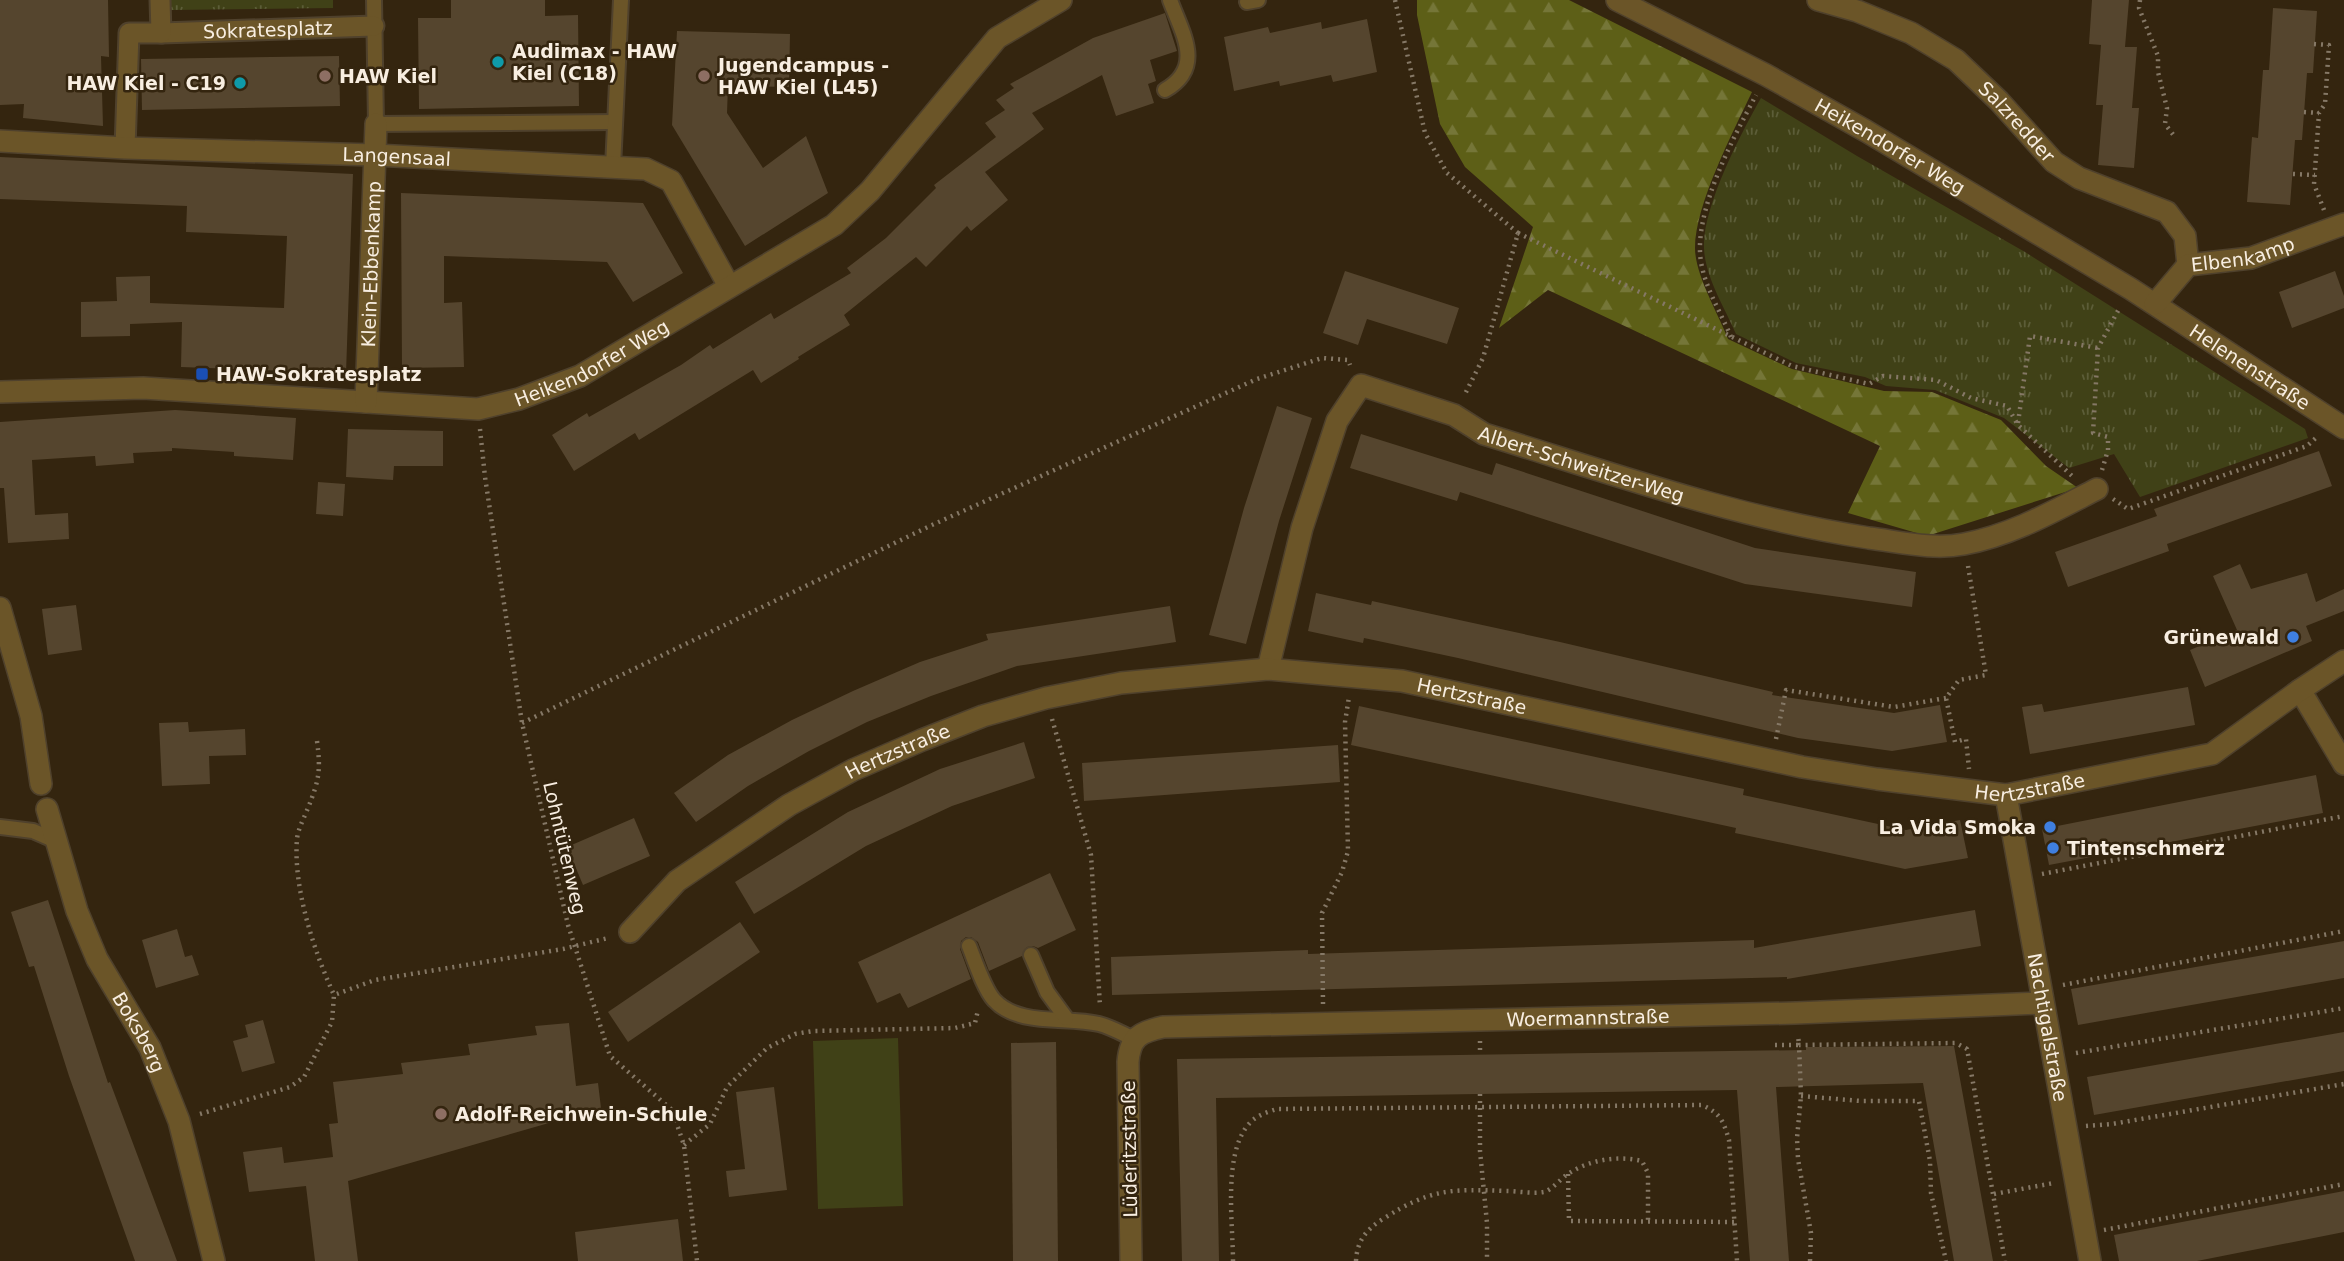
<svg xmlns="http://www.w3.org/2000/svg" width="2344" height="1261" font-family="'DejaVu Sans',sans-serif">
	<defs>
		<pattern id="grass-tufts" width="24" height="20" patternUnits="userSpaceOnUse" patternTransform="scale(1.75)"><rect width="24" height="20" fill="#404117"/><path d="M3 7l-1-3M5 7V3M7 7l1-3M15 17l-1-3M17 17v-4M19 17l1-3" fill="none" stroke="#5c5d38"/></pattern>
		<pattern id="forest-firs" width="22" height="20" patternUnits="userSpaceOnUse" patternTransform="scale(1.75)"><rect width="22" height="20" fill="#5d5f17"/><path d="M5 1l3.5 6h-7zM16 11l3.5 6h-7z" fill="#757638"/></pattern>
	</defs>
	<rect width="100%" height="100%" fill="#34250f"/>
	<g fill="url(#grass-tufts)">
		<path d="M171,0H333V8L170,10Z"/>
		<path d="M1761,98L1857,156L2025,252L2305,429L2308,438L2140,497L2114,454L2069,468L2004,418L1935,390L1886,386L1865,377L1796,363L1736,334C1725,308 1705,277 1704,248C1702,208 1741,133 1761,98Z"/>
	</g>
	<path fill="url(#forest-firs)" d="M1417,0H1569L1752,92C1733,132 1695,205 1695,248C1695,275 1718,313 1728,339L1792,369L1884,391L1932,392L2001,420L2046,466L2078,488L1927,536L1848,513L1880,446L1548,290L1499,328L1533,227L1465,167L1440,124L1417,15Z"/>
	<path fill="#404117" d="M898,1038L903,1206L818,1209L813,1041Z"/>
	<g fill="#55452e">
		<path d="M0,0H108L109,57L101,56L103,126L23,118L24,104L0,105Z"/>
		<path d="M451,0H545V16L578,15L579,106L419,109L418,18H451Z"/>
		<path d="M2092,0H2129L2125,47H2137L2132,108H2139L2134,168L2098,165L2103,105H2096L2101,45L2089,44Z"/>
		<path d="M2273,8L2317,11L2313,73H2307L2302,140H2295L2290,205L2247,202L2252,137L2258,138L2263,70H2269Z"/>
		<path d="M1165,13L1177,51L1150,60L1156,81L1148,84L1154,103L1116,116L1102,75L1032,113L1044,129L985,172L1008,200L971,231L967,226L926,267L916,257L844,315L850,325L798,357L799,359L761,383L753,370L639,440L635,433L574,471L552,435L587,413L589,417L681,365L710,345L713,349L771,313L774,319L851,273L847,268L886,238L936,188L934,185L996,137L985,123L1005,110L996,100L1014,88L1010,84L1093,38Z"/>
		<path d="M1367,19L1377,72L1333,82L1331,75L1280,86L1279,81L1234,91L1224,37L1268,27L1270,33L1321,22L1322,29Z"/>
		<path d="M677,31L790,34L789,87L728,86L727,113L763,168L806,136L828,193L745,246L672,125Z"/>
		<path d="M339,56L340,106L142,110L141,59Z"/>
		<path d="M0,157L353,174L346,373L181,367L182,322L130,324V336L81,337V302L117,301L116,277L150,276V303L284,308L287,236L186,232L187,206L0,199Z"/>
		<path d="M401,193L643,203L683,273L633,302L607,262L444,256V303L462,302L464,367L402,368Z"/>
		<path d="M1345,271L1459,308L1447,344L1367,319L1358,345L1323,333Z"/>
		<path d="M2335,271L2344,296V308L2292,328L2279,292Z"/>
		<path d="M1277,406L1312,418L1279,521L1246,644L1209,635L1244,508Z"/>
		<path d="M175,410L296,418L293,460L234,456V452L172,448V451L133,453L134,463L96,466L95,456L32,460L35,515L68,513L69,539L8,543L4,488H0V422Z"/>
		<path d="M348,429L443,431V466H394L393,480L346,477Z"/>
		<path d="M1361,434L1492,475L1496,463L1755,548L1916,572L1912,607L1745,584L1460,492L1457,501L1350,468Z"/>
		<path d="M2319,451L2332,486L2167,544L2169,551L2068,587L2055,552L2157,516L2154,509Z"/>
		<path d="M318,482L345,484L343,516L316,514Z"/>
		<path d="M2240,564L2251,589L2307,573L2316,602L2344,589V611L2306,626L2312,641L2205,687L2190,650L2237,630L2213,576Z"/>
		<path d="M1316,593L1371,605L1372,601L1560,642L1773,692L1772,695L1894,713L1940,705L1947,742L1892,751L1798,738L1458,658L1364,638L1363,643L1308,631Z"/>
		<path d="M76,605L82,650L48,655L42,609Z"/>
		<path d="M1170,606L1176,642L1017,666L931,696L867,722L809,751L748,786L696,822L674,793L728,755L792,720L853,691L920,662L988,640L986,634Z"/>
		<path d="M2188,687L2195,725L2030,754L2022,707L2042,704L2044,712Z"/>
		<path d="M1359,706L1744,789L1743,795L1906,830L1960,820L1968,858L1905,869L1735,833L1736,828L1351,745Z"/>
		<path d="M188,722L189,732L245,729L246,755L209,756L210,784L162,786L159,723Z"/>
		<path d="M1024,742L1035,778L952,806L866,846L754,914L735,882L848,812L940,769Z"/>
		<path d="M1338,745L1340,782L1084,801L1082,763Z"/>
		<path d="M2316,775L2323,813L2049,865L2042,829Z"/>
		<path d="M634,818L650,856L583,885L567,847Z"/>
		<path d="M1050,873L1076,930L1038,948L1033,946L1027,947L1022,956L989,971L978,942L971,937H966L961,941L960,949L971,979L908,1008L900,993L877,1003L858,962Z"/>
		<path d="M48,900L108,1083L110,1082L177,1261H135L69,1076L34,966L29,967L11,912Z"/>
		<path d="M1975,910L1981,946L1787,979V977L1112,995L1111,957L1308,950V954L1754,940V948Z"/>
		<path d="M740,922L760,952L628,1042L608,1012Z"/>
		<path d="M177,929L185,957L192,955L199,975L156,988L142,940Z"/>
		<path d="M2344,941V978L2078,1025L2071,989Z"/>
		<path d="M263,1020L275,1063L242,1072L233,1041L248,1037L245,1025Z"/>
		<path d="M569,1023L576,1086L598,1083L601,1108L348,1181L358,1261H315L306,1186L249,1192L243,1152L282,1147L284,1163L333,1157L329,1124L338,1123L333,1082L403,1074L401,1063L470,1055L468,1044L537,1035L535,1026Z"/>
		<path d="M2344,1032V1071L2094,1115L2087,1077Z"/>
		<path d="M1056,1042L1058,1261H1013L1011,1043Z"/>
		<path d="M1954,1046L1993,1261H1954L1923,1083L1776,1087L1789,1261H1750L1737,1090L1216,1098L1219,1261H1182L1177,1059L1806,1050V1047H1829Z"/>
		<path d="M774,1087L787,1190L729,1197L726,1171L745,1169L736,1092Z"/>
		<path d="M2344,1191V1232L2197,1261H2119L2114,1235Z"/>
		<path d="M678,1219L683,1261H578L575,1232Z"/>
	</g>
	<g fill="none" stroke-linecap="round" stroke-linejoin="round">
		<g stroke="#4f412c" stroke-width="18">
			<g id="service">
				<path d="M374,0L376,124L615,122"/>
				<path d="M1247,2L1258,0"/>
				<path d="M1165,90C1205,67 1182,33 1170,0"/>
				<path d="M613,167L621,0"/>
				<path d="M0,827L33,831L56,841"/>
				<path d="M969,946C975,961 984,989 994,1000C1019,1027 1066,1016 1099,1024C1111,1027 1123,1034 1134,1039"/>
				<path d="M1031,955L1047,992L1066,1018"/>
			</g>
		</g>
		<g stroke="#4f412c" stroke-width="23">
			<g id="pedestrian">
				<path id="s1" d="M161,33L374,26"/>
				<path d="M125,148L129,33H161L160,0"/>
			</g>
		</g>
		<g stroke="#4f412c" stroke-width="24">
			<g id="minor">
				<path id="s2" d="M1617,0L1766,75L1866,131L2131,289L2344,428"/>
				<path id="s3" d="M1818,0L1857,11L1911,33L1956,60L1999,101L2054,162L2079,178L2167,212L2185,236L2188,265"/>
				<path id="s4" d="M0,141L125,148L375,155L646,169L671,181L729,286"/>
				<path id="s5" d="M2155,304L2188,265L2251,258L2344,224"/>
				<path id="s6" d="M0,392L143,388L478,409L519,399L580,376L834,225L870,191L997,38L1061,0"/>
				<path id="s7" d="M366,402L376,124"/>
				<path d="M0,608L31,716L41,784"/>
				<path id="s8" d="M1268,669L1302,528L1337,421L1361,385L1454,415L1484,434C1611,473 1737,518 1869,538C1901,542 1933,550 1964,544C2012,535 2054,511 2097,489"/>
				<path d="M2300,690L2344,764"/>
				<path id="s9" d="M2006,795L2090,1261"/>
				<path id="s10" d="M47,809L77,911L97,959L150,1048L179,1121L214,1261"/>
				<path id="s11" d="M630,932L677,881L789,805L853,770L922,740L983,716L1046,698L1121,683L1268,669L1402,681L1802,767L1877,779L2006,795L2212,754L2300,690L2344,661"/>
				<path id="s12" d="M1131,1261L1128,1062C1130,1037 1140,1032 1163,1027L1796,1013L2043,1003"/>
			</g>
		</g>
		<g stroke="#857866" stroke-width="4.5" stroke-dasharray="2 5" stroke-linecap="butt">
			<path d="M1395,0L1425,133L1447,173L1518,233L1483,358L1464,396"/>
			<path d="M2140,0L2139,8L2158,56V72L2167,108L2165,124L2175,137"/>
			<path d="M2314,44L2329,45L2325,104L2319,113L2314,184L2324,210"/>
			<path d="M2304,112L2319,113"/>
			<path d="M2293,174L2315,175"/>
			<path d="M1518,233L1792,366L1869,384L1883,376L1936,380L1971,398L2007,406L2018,425L2072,476"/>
			<path d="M1731,337C1722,315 1707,291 1702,267C1690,217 1733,139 1756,95"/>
			<path d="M2018,423L2030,336L2098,348"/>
			<path d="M480,429L485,477L522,723L568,925L610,1056L672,1110L684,1145L697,1261"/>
			<path d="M2102,470L2108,450V437L2093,433L2098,348L2120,307"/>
			<path d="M2113,499L2128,509L2307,446L2318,436"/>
			<path d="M1968,566L1986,675L1959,680L1946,698L1955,742L1966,739L1969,769"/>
			<path d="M1052,719L1091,855L1100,1006"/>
			<path d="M522,723L932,525L1257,379L1322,358L1348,360L1350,365"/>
			<path d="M1776,739L1786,690L1894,707L1946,698"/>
			<path d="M317,741C321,771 319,780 308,808C304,818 298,829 297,839C293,888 314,951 334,995"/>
			<path d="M2042,874L2344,816"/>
			<path d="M2063,985L2344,931"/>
			<path d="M1323,1004L1322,913L1342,872L1348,851L1345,722L1349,697"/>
			<path d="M1480,1041V1055"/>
			<path d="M1775,1045H1799L1798,1035"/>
			<path d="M2076,1053L2344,1008"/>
			<path d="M1480,1094V1151L1487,1223V1261"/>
			<path d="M1801,1096L1861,1101H1919L1930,1161L1931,1193L1946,1261"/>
			<path d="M200,1114L290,1087L304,1077L332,1022L334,995L375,980L563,949L608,938"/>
			<path d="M2086,1126L2112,1124L2344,1084"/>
			<path d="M684,1145L710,1124L727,1087L767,1048L795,1034L813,1031L955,1028L975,1023L978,1010"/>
			<path d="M1568,1174L1569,1221L1736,1222"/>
			<path d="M1994,1194L2054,1183"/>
			<path d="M2104,1230L2344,1184"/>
			<path d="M1233,1261C1233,1224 1223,1155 1248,1125C1255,1116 1267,1112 1277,1109L1702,1105C1721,1114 1723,1120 1729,1140L1737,1261"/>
			<path d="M1356,1261C1357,1240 1367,1229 1383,1219C1431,1188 1452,1189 1506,1191C1517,1191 1532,1194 1544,1192C1551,1190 1559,1181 1565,1176C1587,1160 1616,1155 1642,1161L1648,1173V1222"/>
			<path d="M1810,1261L1811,1233L1798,1159L1797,1138L1801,1096L1799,1045L1956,1043L1967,1049L2005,1261"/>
		</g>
		<use href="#service" stroke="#6b5528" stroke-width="14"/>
		<use href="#pedestrian" stroke="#6b5528" stroke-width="19"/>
		<use href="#minor" stroke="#6b5528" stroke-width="21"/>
	</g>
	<g fill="#0f9aa8" stroke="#34250f" stroke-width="2.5">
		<circle cx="498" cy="62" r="7"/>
		<circle cx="240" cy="83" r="7"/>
	</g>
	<g fill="#8d6e63" stroke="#34250f" stroke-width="2.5">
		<circle cx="325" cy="76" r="7"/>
		<circle cx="704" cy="76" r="7"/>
		<circle cx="441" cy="1114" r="7"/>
	</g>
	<rect fill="#1a4fb4" stroke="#34250f" stroke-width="2.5" x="195" y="367" width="14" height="14" rx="3.5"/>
	<g fill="#3f7fe0" stroke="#34250f" stroke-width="2.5">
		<circle cx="2293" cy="637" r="7"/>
		<circle cx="2050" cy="827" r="7"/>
		<circle cx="2053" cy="848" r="7"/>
	</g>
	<g text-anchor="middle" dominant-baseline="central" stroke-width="5" stroke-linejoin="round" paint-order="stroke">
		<g font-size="19" fill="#f8eee1" stroke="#34250f">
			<text stroke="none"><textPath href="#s1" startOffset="107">Sokratesplatz</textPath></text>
			<text stroke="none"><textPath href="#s3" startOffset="238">Salzredder</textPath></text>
			<text stroke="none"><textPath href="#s2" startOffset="310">Heikendorfer Weg</textPath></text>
			<text stroke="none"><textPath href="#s4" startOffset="397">Langensaal</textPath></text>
			<text stroke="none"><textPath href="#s5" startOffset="107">Elbenkamp</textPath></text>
			<text stroke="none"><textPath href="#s7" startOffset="138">Klein-Ebbenkamp</textPath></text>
			<text stroke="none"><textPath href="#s6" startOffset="602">Heikendorfer Weg</textPath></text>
			<text stroke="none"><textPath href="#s2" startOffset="732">Helenenstraße</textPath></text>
			<text stroke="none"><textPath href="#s8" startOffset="536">Albert-Schweitzer-Weg</textPath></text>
			<text stroke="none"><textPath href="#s11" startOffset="914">Hertzstraße</textPath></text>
			<text stroke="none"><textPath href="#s11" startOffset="326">Hertzstraße</textPath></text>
			<text stroke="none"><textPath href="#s11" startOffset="1482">Hertzstraße</textPath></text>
			<text transform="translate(565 848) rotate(77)">Lohntütenweg</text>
			<text stroke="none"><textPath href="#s12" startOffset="679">Woermannstraße</textPath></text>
			<text stroke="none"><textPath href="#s9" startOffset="236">Nachtigalstraße</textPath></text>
			<text stroke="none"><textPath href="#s10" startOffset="243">Boksberg</textPath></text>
			<text transform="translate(1129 1149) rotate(-91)">Lüderitzstraße</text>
		</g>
		<g font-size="19" font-weight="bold" fill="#f8eee1" stroke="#34250f" text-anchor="start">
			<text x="512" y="51">Audimax - HAW<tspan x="512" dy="22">Kiel (C18)</tspan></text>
			<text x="718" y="65">Jugendcampus -<tspan x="718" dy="22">HAW Kiel (L45)</tspan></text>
			<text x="339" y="76">HAW Kiel</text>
			<text x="226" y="83" text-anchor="end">HAW Kiel - C19</text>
			<text x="216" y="374">HAW-Sokratesplatz</text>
			<text x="2279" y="637" text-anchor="end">Grünewald</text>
			<text x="2036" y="827" text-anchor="end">La Vida Smoka</text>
			<text x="2067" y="848">Tintenschmerz</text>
			<text x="455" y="1114">Adolf-Reichwein-Schule</text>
		</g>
	</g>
</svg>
